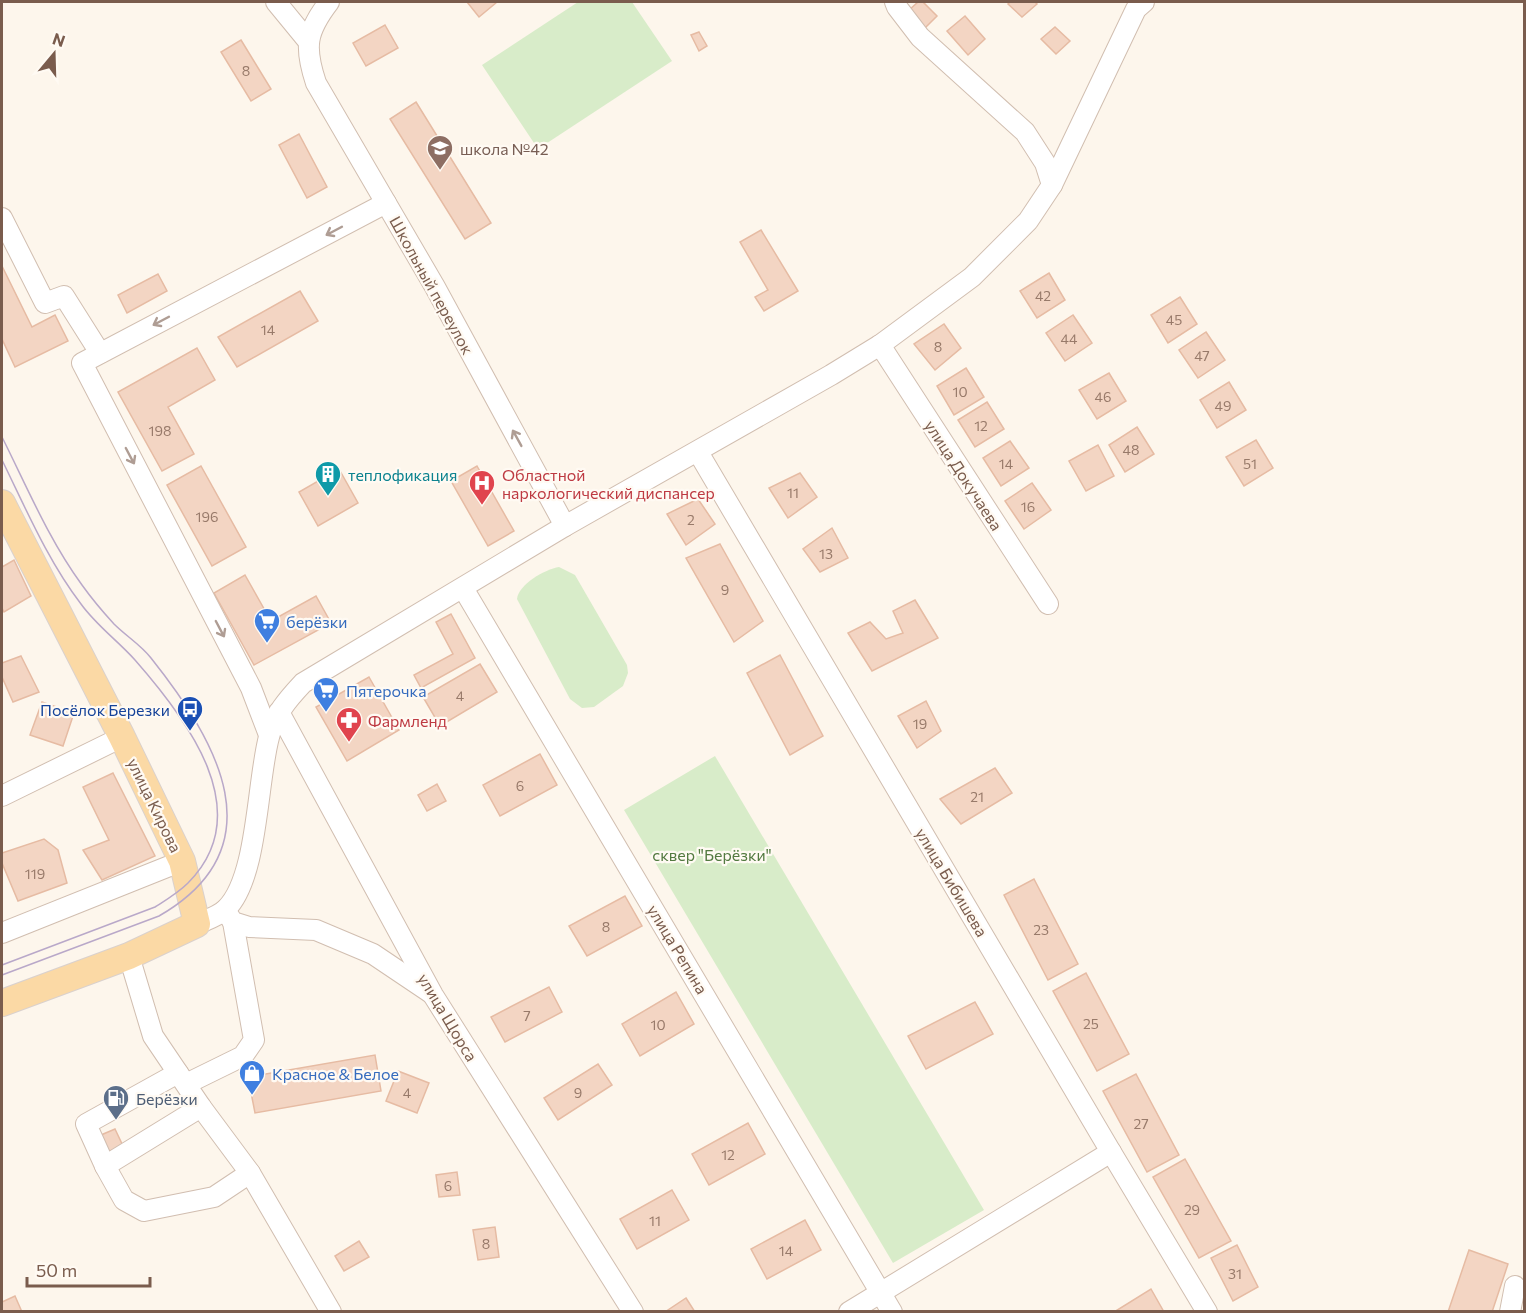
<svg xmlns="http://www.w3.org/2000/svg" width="1526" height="1313" font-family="Commissioner,sans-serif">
	<rect width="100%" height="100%" fill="#fdf6ec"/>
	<g fill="#d8ecc9">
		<path d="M578,2H632L672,61L538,149L482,65Z"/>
		<path d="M559,567L575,575L627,665L628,673L623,686L594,707L582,708L570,699L517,599C518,585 545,569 559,567Z"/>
		<path d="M715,756L984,1210L893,1263L624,810Z"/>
	</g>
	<g fill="#f3d5c3" stroke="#e6bba3" stroke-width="1.5">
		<path d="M467,2H497L479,17Z"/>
		<path d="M918,2H923L937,16L925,28L908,11Z"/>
		<path d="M1010,2H1035L1037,4L1022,17L1008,4Z"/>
		<path d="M965,16L985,39L968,55L947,31Z"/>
		<path d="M385,25L398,48L366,66L353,43Z"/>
		<path d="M1055,27L1070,41L1056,54L1041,39Z"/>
		<path d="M699,32L707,46L699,51L691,35Z"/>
		<path d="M241,40L271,89L251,101L221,52Z"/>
		<path d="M416,102L491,223L465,239L390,119Z"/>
		<path d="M299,134L327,187L307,198L279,145Z"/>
		<path d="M761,230L798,291L764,311L755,297L768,290L740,242Z"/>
		<path d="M2,266L32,327L55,315L68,341L15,367L2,339Z"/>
		<path d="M1049,273L1065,300L1037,318L1020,291Z"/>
		<path d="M158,274L167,291L127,313L118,295Z"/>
		<path d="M300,291L318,321L237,367L218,337Z"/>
		<path d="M1180,297L1197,324L1168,343L1151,315Z"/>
		<path d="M1073,315L1092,343L1065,361L1046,333Z"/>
		<path d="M944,324L961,348L935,370L914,344Z"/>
		<path d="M1206,332L1225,360L1198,378L1179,350Z"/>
		<path d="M197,348L215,380L168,407L194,454L162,471L118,392Z"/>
		<path d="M966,368L984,397L954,415L937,386Z"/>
		<path d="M1109,373L1126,401L1097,419L1079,390Z"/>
		<path d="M1229,382L1246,410L1217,428L1200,400Z"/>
		<path d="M987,402L1004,429L975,447L958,420Z"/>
		<path d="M1137,427L1154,454L1125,472L1109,445Z"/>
		<path d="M1256,440L1273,468L1244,486L1226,457Z"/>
		<path d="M1010,441L1029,468L1001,486L983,458Z"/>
		<path d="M1098,445L1114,476L1086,491L1069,461Z"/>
		<path d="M201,466L246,547L212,566L167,485Z"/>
		<path d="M477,466L514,531L488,546L451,481Z"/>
		<path d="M339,469L358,503L318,526L299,492Z"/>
		<path d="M800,473L817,497L788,518L769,488Z"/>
		<path d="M1032,483L1051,510L1024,529L1005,501Z"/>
		<path d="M698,499L715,524L686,545L667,514Z"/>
		<path d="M832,528L848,558L820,572L803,549Z"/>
		<path d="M720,544L763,621L734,642L686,558Z"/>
		<path d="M14,560L31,596L4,612L2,608V567Z"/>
		<path d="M245,575L271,621L316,596L331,623L254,665L214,593Z"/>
		<path d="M915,600L938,638L872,671L848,633L870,622L886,639L903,633L893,611Z"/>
		<path d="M451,614L475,658L421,688L414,675L453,654L436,622Z"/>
		<path d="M780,655L823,736L790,755L747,673Z"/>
		<path d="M21,656L39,692L13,702L2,677V663Z"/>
		<path d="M480,664L497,692L440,726L423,697Z"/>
		<path d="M369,677L399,730L347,761L316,707Z"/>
		<path d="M926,701L941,731L917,748L898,716Z"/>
		<path d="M42,702L74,713L63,746L30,735Z"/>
		<path d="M540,754L557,785L500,816L483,785Z"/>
		<path d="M995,768L1012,793L961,824L940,799Z"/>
		<path d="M113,773L155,856L102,880L83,850L109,840L83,787Z"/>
		<path d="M437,784L446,801L427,811L418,795Z"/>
		<path d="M44,839L58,850L67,883L18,901L2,863V853Z"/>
		<path d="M1034,879L1078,964L1048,980L1004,895Z"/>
		<path d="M625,896L642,926L587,956L569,926Z"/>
		<path d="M1086,973L1129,1054L1097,1071L1053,991Z"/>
		<path d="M549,987L562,1012L505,1042L491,1017Z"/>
		<path d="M676,992L694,1024L640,1056L622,1024Z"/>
		<path d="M975,1002L993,1034L926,1069L908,1036Z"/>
		<path d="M375,1055L381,1091L255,1113L248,1077Z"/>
		<path d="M598,1064L612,1085L558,1120L544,1098Z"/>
		<path d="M398,1071L429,1083L417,1113L386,1101Z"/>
		<path d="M1136,1074L1179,1155L1147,1172L1103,1091Z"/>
		<path d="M748,1123L765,1154L709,1185L692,1154Z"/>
		<path d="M115,1129L123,1146L109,1153L101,1135Z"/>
		<path d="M1185,1159L1231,1241L1199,1258L1153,1177Z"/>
		<path d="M457,1172L460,1195L439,1197L436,1175Z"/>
		<path d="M672,1190L689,1220L637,1249L620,1219Z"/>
		<path d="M805,1220L821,1250L767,1279L751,1249Z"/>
		<path d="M495,1227L499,1257L478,1260L473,1230Z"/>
		<path d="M359,1241L369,1257L344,1271L335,1256Z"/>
		<path d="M1237,1245L1258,1287L1233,1301L1211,1258Z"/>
		<path d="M1469,1250L1508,1264L1492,1312H1448Z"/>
		<path d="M1151,1289L1164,1312H1114Z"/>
		<path d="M15,1296L22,1312H2V1302Z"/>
		<path d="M686,1298L695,1312H665Z"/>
	</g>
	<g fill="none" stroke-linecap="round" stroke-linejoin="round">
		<g stroke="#d1beb0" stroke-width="22">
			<g id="minor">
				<path d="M276,2L308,41"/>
				<path d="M329,2C306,32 304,47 316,83L435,287L565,526"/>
				<path d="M895,2L897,7L920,37L1025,132L1045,163L1052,185"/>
				<path d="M2,218L45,303L64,296L100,353"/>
				<path d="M880,345L1048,604"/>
				<path d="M698,452L1111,1152L1207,1312"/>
				<path d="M463,588L892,1312"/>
				<path d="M279,712L433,995L633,1312"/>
				<path d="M269,735L251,688L82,363L386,203"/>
				<path d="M2,796L122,737"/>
				<path d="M225,910L233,922L249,927L316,930L373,954L431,993"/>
				<path d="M197,924C206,920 219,916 226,909C258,878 257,781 269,737C274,715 288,699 303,683L565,526L831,375L880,345L972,277L1028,221L1052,185L1136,9L1144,2"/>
				<path d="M2,933L182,861"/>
				<path d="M129,956L153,1036L201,1107L250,1173L331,1312"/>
				<path d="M178,1073L86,1124L105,1166L124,1200L144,1211L214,1197L250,1173"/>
				<path d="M186,1084L243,1056L254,1040L233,922"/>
				<path d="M105,1166L201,1107"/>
				<path d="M849,1312L1111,1152"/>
				<path d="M1510,1312L1515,1286"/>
			</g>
		</g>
		<g stroke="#dad1cd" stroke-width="28">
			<path id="major" d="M2,503L122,737L182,861L197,924L129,956L2,1003"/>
		</g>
		<use href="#minor" stroke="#fff" stroke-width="20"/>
		<use href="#major" stroke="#fbd9a5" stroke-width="26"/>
		<g stroke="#b9a8c9" stroke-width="1.5">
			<path d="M2,437C27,487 49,540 82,585C92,599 103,612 114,624C126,636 141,645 151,658C217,741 279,847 159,916L2,975"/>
			<path d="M2,460C26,509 48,561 81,604C96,625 118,641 135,660C186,718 259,812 188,883C178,893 166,900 155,907L2,965"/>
		</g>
	</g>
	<defs><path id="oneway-shaft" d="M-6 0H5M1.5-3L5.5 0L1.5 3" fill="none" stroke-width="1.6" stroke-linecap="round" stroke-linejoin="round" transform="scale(1.5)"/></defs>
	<g stroke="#af9d94">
		<use href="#oneway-shaft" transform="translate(334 231) rotate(152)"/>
		<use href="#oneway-shaft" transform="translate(161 321) rotate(152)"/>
		<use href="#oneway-shaft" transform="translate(517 438) rotate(-119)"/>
		<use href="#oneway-shaft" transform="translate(130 456) rotate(62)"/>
		<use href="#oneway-shaft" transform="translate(220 629) rotate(62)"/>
	</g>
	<defs>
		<g id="school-pin" transform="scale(1.35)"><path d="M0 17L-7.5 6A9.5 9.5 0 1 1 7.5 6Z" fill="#8d6e63" stroke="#fffaf3"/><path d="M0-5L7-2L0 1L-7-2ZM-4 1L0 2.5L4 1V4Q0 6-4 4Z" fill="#fff"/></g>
		<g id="building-pin" transform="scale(1.35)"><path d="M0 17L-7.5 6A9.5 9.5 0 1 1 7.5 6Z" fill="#0f9aa8" stroke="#fffaf3"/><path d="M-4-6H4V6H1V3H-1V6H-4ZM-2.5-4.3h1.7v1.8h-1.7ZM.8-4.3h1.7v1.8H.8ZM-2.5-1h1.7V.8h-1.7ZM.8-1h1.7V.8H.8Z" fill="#fff"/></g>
		<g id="hospital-pin" transform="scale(1.35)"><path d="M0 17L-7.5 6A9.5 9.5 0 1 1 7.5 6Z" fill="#e0444e" stroke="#fffaf3"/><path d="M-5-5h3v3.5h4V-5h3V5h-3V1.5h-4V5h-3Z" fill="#fff"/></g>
		<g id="supermarket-pin" transform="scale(1.35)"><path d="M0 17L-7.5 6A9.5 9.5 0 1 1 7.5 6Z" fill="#3f7fe0" stroke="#fffaf3"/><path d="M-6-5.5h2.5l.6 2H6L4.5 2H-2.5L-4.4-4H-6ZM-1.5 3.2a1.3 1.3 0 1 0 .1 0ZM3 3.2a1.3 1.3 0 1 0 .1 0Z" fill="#fff"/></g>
		<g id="bus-pin" transform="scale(1.35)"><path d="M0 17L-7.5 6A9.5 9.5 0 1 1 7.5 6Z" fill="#1a4fb4" stroke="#fffaf3"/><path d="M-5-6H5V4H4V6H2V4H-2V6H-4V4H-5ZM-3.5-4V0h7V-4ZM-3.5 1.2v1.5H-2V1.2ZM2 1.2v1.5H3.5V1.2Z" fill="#fff"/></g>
		<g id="pharmacy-pin" transform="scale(1.35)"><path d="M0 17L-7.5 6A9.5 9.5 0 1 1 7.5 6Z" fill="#e0444e" stroke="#fffaf3"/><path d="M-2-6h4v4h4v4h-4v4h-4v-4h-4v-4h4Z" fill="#fff"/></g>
		<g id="shop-pin" transform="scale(1.35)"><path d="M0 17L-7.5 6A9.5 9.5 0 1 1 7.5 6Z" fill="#3f7fe0" stroke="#fffaf3"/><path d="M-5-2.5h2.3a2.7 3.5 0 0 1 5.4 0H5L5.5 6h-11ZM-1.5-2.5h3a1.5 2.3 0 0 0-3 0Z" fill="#fff"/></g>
		<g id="fuel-pin" transform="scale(1.35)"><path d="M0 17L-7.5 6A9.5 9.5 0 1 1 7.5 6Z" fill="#5c6f8a" stroke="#fffaf3"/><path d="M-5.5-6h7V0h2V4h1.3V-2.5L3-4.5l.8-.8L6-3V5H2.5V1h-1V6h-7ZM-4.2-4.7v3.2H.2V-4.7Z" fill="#fff"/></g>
	</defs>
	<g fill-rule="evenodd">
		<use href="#school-pin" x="440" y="148"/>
		<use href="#building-pin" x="328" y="474"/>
		<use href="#hospital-pin" x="482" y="483"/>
		<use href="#supermarket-pin" x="267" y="621"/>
		<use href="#supermarket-pin" x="326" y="690"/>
		<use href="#bus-pin" x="190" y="709"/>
		<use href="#pharmacy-pin" x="349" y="720"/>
		<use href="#shop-pin" x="252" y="1073"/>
		<use href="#fuel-pin" x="116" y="1098"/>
	</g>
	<g text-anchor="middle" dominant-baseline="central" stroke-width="4.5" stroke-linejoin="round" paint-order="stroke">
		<g font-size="14" fill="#987a6a">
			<text x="246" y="70">8</text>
			<text x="1043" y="295">42</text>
			<text x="1174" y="319">45</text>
			<text x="268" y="329">14</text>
			<text x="1069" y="338">44</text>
			<text x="938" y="346">8</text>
			<text x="1202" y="355">47</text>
			<text x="960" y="391">10</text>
			<text x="1103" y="396">46</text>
			<text x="1223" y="405">49</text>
			<text x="981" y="425">12</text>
			<text x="160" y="430">198</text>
			<text x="1131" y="449">48</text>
			<text x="1006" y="463">14</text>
			<text x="1250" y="463">51</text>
			<text x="793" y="492">11</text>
			<text x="1028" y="506">16</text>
			<text x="207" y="516">196</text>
			<text x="691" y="519">2</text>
			<text x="826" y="553">13</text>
			<text x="725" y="589">9</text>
			<text x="460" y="695">4</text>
			<text x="920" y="723">19</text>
			<text x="520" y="785">6</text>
			<text x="977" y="796">21</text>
			<text x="35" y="873">119</text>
			<text x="606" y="926">8</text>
			<text x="1041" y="929">23</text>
			<text x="527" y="1015">7</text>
			<text x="1091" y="1023">25</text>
			<text x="658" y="1024">10</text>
			<text x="407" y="1092">4</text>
			<text x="578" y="1092">9</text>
			<text x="1141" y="1123">27</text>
			<text x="728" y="1154">12</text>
			<text x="448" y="1185">6</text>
			<text x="1192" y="1209">29</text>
			<text x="655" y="1220">11</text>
			<text x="486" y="1243">8</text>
			<text x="786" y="1250">14</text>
			<text x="1235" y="1273">31</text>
		</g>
		<g font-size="16" fill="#785e54" stroke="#fffaf3" text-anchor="start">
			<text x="460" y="148">школа №42</text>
		</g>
		<g font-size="16" fill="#7a5c4d" stroke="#fffaf3">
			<text transform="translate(432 285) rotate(61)">Школьный переулок</text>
			<text transform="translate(964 475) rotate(57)">улица Докучаева</text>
			<text transform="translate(155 805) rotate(64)">улица Кирова</text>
			<text transform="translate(952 882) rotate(59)">улица Бибишева</text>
			<text transform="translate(678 949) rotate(59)">улица Репина</text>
			<text transform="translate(448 1017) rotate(59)">улица Щорса</text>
		</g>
		<g font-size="16" fill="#0d838f" stroke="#fffaf3" text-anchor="start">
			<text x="348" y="474">теплофикация</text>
		</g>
		<g font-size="16" fill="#be3a42" stroke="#fffaf3" text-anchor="start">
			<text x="502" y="474">Областной<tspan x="502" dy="18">наркологический диспансер</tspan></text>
			<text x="368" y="720">Фармленд</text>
		</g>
		<g font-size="16" fill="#366cbe" stroke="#fffaf3" text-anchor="start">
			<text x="286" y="621">берёзки</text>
			<text x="346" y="690">Пятерочка</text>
			<text x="272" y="1073">Красное &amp; Белое</text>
		</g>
		<g font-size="16" fill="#164399" stroke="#fffaf3" text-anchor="end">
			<text x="170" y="709">Посёлок Березки</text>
		</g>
		<g font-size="16" fill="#537a41" stroke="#fffaf3">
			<text x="712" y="854">сквер "Берёзки"</text>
		</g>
		<g font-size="16" fill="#4e5e75" stroke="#fffaf3" text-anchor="start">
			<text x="136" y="1098">Берёзки</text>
		</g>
	</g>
	<rect width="1526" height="1313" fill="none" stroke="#7a5c4d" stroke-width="6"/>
	<g transform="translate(54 54) rotate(19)" stroke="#fffaf3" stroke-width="4.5" paint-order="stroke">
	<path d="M0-4.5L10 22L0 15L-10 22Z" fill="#7a5c4d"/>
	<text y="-9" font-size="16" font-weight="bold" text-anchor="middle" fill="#7a5c4d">N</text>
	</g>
	<path d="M27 1277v9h123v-9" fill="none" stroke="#7a5c4d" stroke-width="3"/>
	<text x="36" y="1277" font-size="18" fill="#7a5c4d" stroke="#fffaf3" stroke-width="4.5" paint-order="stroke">50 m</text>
</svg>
